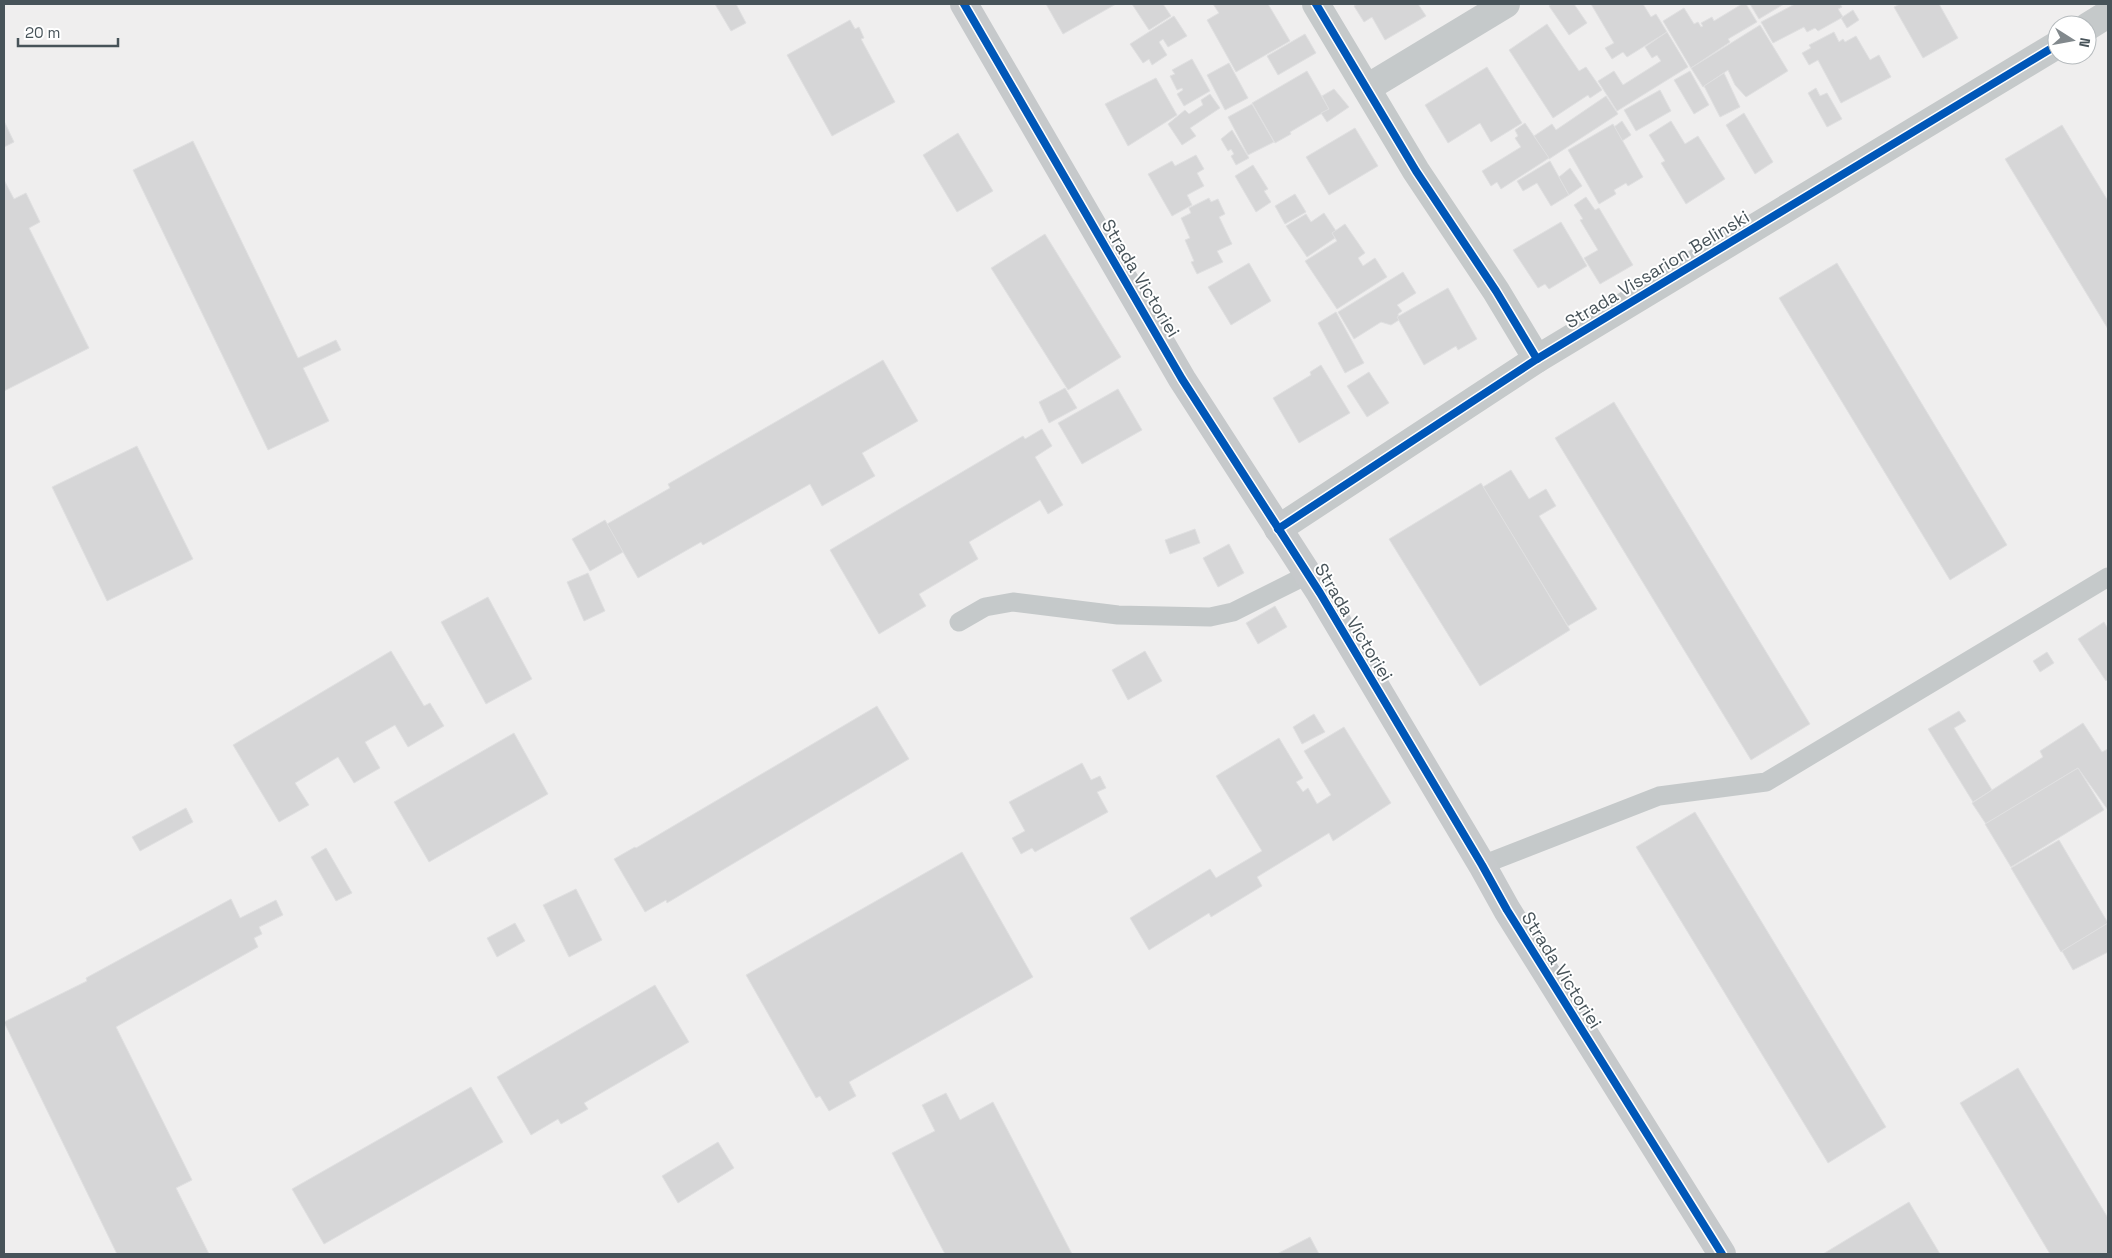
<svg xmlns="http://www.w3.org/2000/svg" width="2112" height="1258" font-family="'Space Grotesk',sans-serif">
	<rect width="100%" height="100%" fill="#efeeee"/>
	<g fill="#d6d6d7" stroke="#e0e0e1">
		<path d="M715,4H736L746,23L731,31Z"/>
		<path d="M1046,4H1116L1063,34Z"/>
		<path d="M1132,4H1163L1171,16L1149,30Z"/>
		<path d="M1213,4H1268L1290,41L1236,72L1207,20L1219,13Z"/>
		<path d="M1357,4H1418L1426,16L1385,40L1372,17L1364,22L1354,6Z"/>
		<path d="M1552,4H1574L1587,23L1569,35L1549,6Z"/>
		<path d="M1591,4H1643L1651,17L1656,14L1667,32L1627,57L1623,52L1612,59L1605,48L1614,43Z"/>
		<path d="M1742,4H1746L1757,22L1728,39L1730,42L1691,68L1663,21L1684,8L1694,24L1698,22L1701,27L1703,26L1701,23L1712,17L1714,21Z"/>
		<path d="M1750,4H1784L1759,19Z"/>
		<path d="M1795,4H1840L1842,7L1838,9L1843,17L1818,31L1815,28L1807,32L1804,27L1773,43L1761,22Z"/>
		<path d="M1900,4H1939L1958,38L1923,58L1894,7Z"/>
		<path d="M1853,10L1859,20L1847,28L1841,18Z"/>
		<path d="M1174,16L1187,36L1168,47L1163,39L1159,42L1167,55L1152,65L1149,59L1143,63L1130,44Z"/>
		<path d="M850,20L855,29L859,27L864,38L861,39L895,102L832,136L787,55Z"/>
		<path d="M1547,24L1579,71L1586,67L1602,90L1590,98L1588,95L1553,118L1509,50Z"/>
		<path d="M1760,25L1788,71L1746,97L1735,85L1728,70L1703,87L1691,68Z"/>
		<path d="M1667,32L1688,67L1617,111L1598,81L1614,71L1623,85L1661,61L1657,55L1652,58L1645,47Z"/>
		<path d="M1834,32L1839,42L1843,39L1845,42L1856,36L1870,60L1879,55L1891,77L1841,103L1818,60L1809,65L1802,53L1811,48L1809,45Z"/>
		<path d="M1305,34L1316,53L1278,75L1267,56Z"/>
		<path d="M1192,59L1210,91L1184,106L1177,94L1183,90L1182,88L1177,90L1170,76L1175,74L1172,70Z"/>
		<path d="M1229,63L1248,98L1225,110L1207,75Z"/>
		<path d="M1487,67L1522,123L1491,142L1480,123L1448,143L1425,105Z"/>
		<path d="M1307,71L1329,109L1290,132L1291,134L1275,143L1252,103Z"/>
		<path d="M1690,71L1709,105L1694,114L1674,80Z"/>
		<path d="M1724,73L1740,107L1720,117L1704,86Z"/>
		<path d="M1156,78L1177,115L1128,146L1105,104Z"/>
		<path d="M1816,88L1820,96L1827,93L1842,119L1827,127L1808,93Z"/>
		<path d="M1334,89L1349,107L1327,122L1321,113L1329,109L1322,96Z"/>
		<path d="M1660,90L1671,111L1636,131L1624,110Z"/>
		<path d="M1210,94L1220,108L1190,128L1196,136L1182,145L1168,124L1185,110L1189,114L1203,105L1201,100Z"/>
		<path d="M1606,96L1618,114L1549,159L1534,136L1552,124L1556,130Z"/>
		<path d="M1252,104L1274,142L1248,155L1228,117Z"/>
		<path d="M1744,113L1773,162L1755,174L1726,125Z"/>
		<path d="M4,121L14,142L4,147Z"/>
		<path d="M1622,121L1631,135L1622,141L1614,127Z"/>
		<path d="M1671,121L1685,144L1698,136L1725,179L1686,204L1661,163L1665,161L1649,135Z"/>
		<path d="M1525,123L1549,158L1501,189L1497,182L1491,186L1482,171L1521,147L1515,138L1518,136L1515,130Z"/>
		<path d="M1613,124L1643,177L1628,186L1626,183L1614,190L1616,194L1599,204L1568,150Z"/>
		<path d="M2062,125L2108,201V329L2005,159Z"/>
		<path d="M1355,128L1378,166L1329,195L1306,157Z"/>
		<path d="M1232,130L1249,158L1236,165L1231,156L1234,154L1231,149L1228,151L1221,139Z"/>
		<path d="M958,133L993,191L957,212L923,155Z"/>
		<path d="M193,141L298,358L336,340L341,350L303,368L329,421L268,450L133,170Z"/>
		<path d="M1196,155L1204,169L1197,173L1204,186L1187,195L1192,205L1172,216L1148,174L1172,161L1175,166Z"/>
		<path d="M1550,161L1569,195L1551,206L1537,183L1523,191L1517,181Z"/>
		<path d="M1253,165L1268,189L1264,191L1271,202L1256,212L1235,176Z"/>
		<path d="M1570,168L1582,186L1569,195L1559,177Z"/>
		<path d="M4,180L14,199L26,193L40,222L29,228L89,348L4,391Z"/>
		<path d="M1295,194L1306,212L1285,224L1275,206Z"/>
		<path d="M1586,197L1595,210L1599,208L1633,265L1600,284L1584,258L1598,250L1580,220L1583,219L1574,205Z"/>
		<path d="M1209,198L1211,202L1218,199L1225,214L1219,217L1232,244L1217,251L1223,262L1197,274L1191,262L1194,261L1185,240L1190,238L1181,218L1191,213L1189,208Z"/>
		<path d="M1324,213L1336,231L1332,233L1335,238L1307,257L1286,226L1306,214L1311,222Z"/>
		<path d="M1561,222L1587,266L1549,289L1545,284L1538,288L1513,250Z"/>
		<path d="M1345,224L1365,253L1358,258L1363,266L1375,258L1387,277L1337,309L1305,261L1337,241L1332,233Z"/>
		<path d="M1045,234L1121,357L1068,390L991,268Z"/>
		<path d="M1249,263L1271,301L1231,325L1208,287Z"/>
		<path d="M1837,263L2007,545L1950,580L1779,298Z"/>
		<path d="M1403,272L1416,293L1397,305L1402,311L1398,314L1399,320L1391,325L1381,322L1354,339L1338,312Z"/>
		<path d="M1448,288L1477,339L1458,350L1456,346L1424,365L1397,317Z"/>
		<path d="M1336,312L1364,363L1345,373L1318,323Z"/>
		<path d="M883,360L918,421L862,453L875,476L822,506L810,484L703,545L701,542L638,578L607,524L670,488L668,484Z"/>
		<path d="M1321,365L1350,413L1299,443L1273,398L1311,375L1310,372Z"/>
		<path d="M1369,372L1389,403L1367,417L1347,386Z"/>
		<path d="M1065,388L1077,408L1049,423L1039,402Z"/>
		<path d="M1118,389L1142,430L1082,464L1058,423Z"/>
		<path d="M1614,402L1810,724L1751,760L1555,438Z"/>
		<path d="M1042,429L1052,446L1035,457L1063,505L1048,514L1040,500L969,542L978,559L919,594L926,606L879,634L830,550L1023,436L1025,439Z"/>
		<path d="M137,446L193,559L107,601L52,487Z"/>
		<path d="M1511,470L1529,499L1546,489L1556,506L1539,516L1597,609L1568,626L1483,487Z"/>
		<path d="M1481,483L1570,630L1480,686L1389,539Z"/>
		<path d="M605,520L623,552L590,571L572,539Z"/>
		<path d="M1195,529L1200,543L1170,554L1165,540Z"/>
		<path d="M1229,544L1244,573L1218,587L1203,558Z"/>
		<path d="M588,573L605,611L584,621L567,582Z"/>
		<path d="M488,597L532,679L486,704L441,622Z"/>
		<path d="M1275,606L1287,627L1258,644L1246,623Z"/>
		<path d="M2104,622L2108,629V679L2106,681L2078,639Z"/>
		<path d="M391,651L424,706L430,703L444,726L408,747L395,725L365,742L380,768L354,783L338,757L295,783L309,805L279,822L233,745Z"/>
		<path d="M1145,651L1162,681L1128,700L1112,670Z"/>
		<path d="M2047,652L2054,663L2040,672L2033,661Z"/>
		<path d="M877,706L909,759L667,903L666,900L645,912L614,859L635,847L636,848Z"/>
		<path d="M1959,711L1966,721L1954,728L1992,790L1973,802L1928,729Z"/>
		<path d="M1314,714L1325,732L1302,744L1293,727Z"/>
		<path d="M2083,723L2102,752L2108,749V810L2078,768L1986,824L1972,803L2043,757L2040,751Z"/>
		<path d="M1344,727L1391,803L1333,841L1329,833L1257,877L1262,886L1211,917L1209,913L1149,950L1130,918L1210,869L1216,878L1262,851L1216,776L1279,738L1303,778L1296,782L1303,792L1308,788L1317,804L1331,795L1304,751Z"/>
		<path d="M514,733L548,794L429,862L394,802Z"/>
		<path d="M1082,763L1091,780L1100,776L1106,788L1097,792L1108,812L1035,852L1032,848L1021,854L1012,838L1025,831L1009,802Z"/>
		<path d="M2078,768L2104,810L2011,867L1985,824Z"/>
		<path d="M186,808L193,822L140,851L132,837Z"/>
		<path d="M1695,812L1886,1127L1828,1163L1636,847Z"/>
		<path d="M2059,840L2108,923L2061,952L2011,868Z"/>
		<path d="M326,848L352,893L336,901L311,857Z"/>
		<path d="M962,852L1033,977L849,1082L856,1096L829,1111L820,1096L816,1098L746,975Z"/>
		<path d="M576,889L602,940L569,957L543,905Z"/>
		<path d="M231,899L240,918L276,900L283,915L259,927L262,934L254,938L258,947L116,1027L192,1180L176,1188L209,1254H117L4,1022L87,981L86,978Z"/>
		<path d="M515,923L525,941L497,957L487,938Z"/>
		<path d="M2108,923V952L2073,970L2062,951Z"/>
		<path d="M655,985L689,1042L584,1103L588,1109L561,1124L558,1119L531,1135L497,1077Z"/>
		<path d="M2018,1068L2108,1218V1254H2050L1960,1103Z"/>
		<path d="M471,1087L503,1142L324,1244L292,1189Z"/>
		<path d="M946,1093L960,1120L993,1102L1072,1254H945L892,1153L935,1131L922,1105Z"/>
		<path d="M718,1142L734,1168L678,1203L662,1176Z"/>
		<path d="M1909,1202L1940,1254H1823Z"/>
		<path d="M1310,1237L1319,1254H1277Z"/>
	</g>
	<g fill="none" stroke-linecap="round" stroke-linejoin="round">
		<g stroke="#c5c9ca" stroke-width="19">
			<path d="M959,622L985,607L1013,602L1118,615L1210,617L1233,612L1307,575"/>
			<path d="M1482,865L1659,796L1766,782L2108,577"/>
		</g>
		<g stroke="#c5c9ca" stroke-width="28">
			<path d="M1316,4L1416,171L1496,291L1537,359"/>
			<path d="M2087,27L2108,14"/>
			<path d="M1367,88L1506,4"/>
			<path d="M1278,529L1537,359L2057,45"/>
		</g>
		<path stroke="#c6c9cb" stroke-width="28" d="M964,4L1182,379L1320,593L1482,865L1507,910L1722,1254"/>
		<g stroke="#fff" stroke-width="11">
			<g id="cycleway">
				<path d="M964,4L1182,379L1320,593L1482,865L1507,910L1722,1254"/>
				<path d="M1316,4L1416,171L1496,291L1537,359"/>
				<path d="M1278,529L1537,359L2057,45"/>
			</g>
		</g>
		<use href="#cycleway" stroke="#0057b8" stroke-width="8"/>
	</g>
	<g text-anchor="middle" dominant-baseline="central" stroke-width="4" stroke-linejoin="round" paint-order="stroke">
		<g font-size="18" fill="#475359" stroke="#fff">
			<text transform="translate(1657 269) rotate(-31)">Strada Vissarion Belinski</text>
			<text transform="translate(1141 278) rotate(59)">Strada Victoriei</text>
			<text transform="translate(1354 622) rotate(59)">Strada Victoriei</text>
			<text transform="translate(1562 970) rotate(58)">Strada Victoriei</text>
		</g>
	</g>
	<rect width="2112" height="1258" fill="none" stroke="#475359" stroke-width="10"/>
	<g transform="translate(2072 40) rotate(101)"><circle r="24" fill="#ffffff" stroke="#b5babd"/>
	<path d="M0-4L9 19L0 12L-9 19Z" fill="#82898d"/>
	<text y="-8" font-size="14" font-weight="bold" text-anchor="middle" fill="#475359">N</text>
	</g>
	<path d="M18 38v8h100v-8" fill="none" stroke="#475359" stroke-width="2.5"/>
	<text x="25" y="38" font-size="15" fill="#475359" stroke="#ffffff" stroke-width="4" paint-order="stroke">20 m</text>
</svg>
